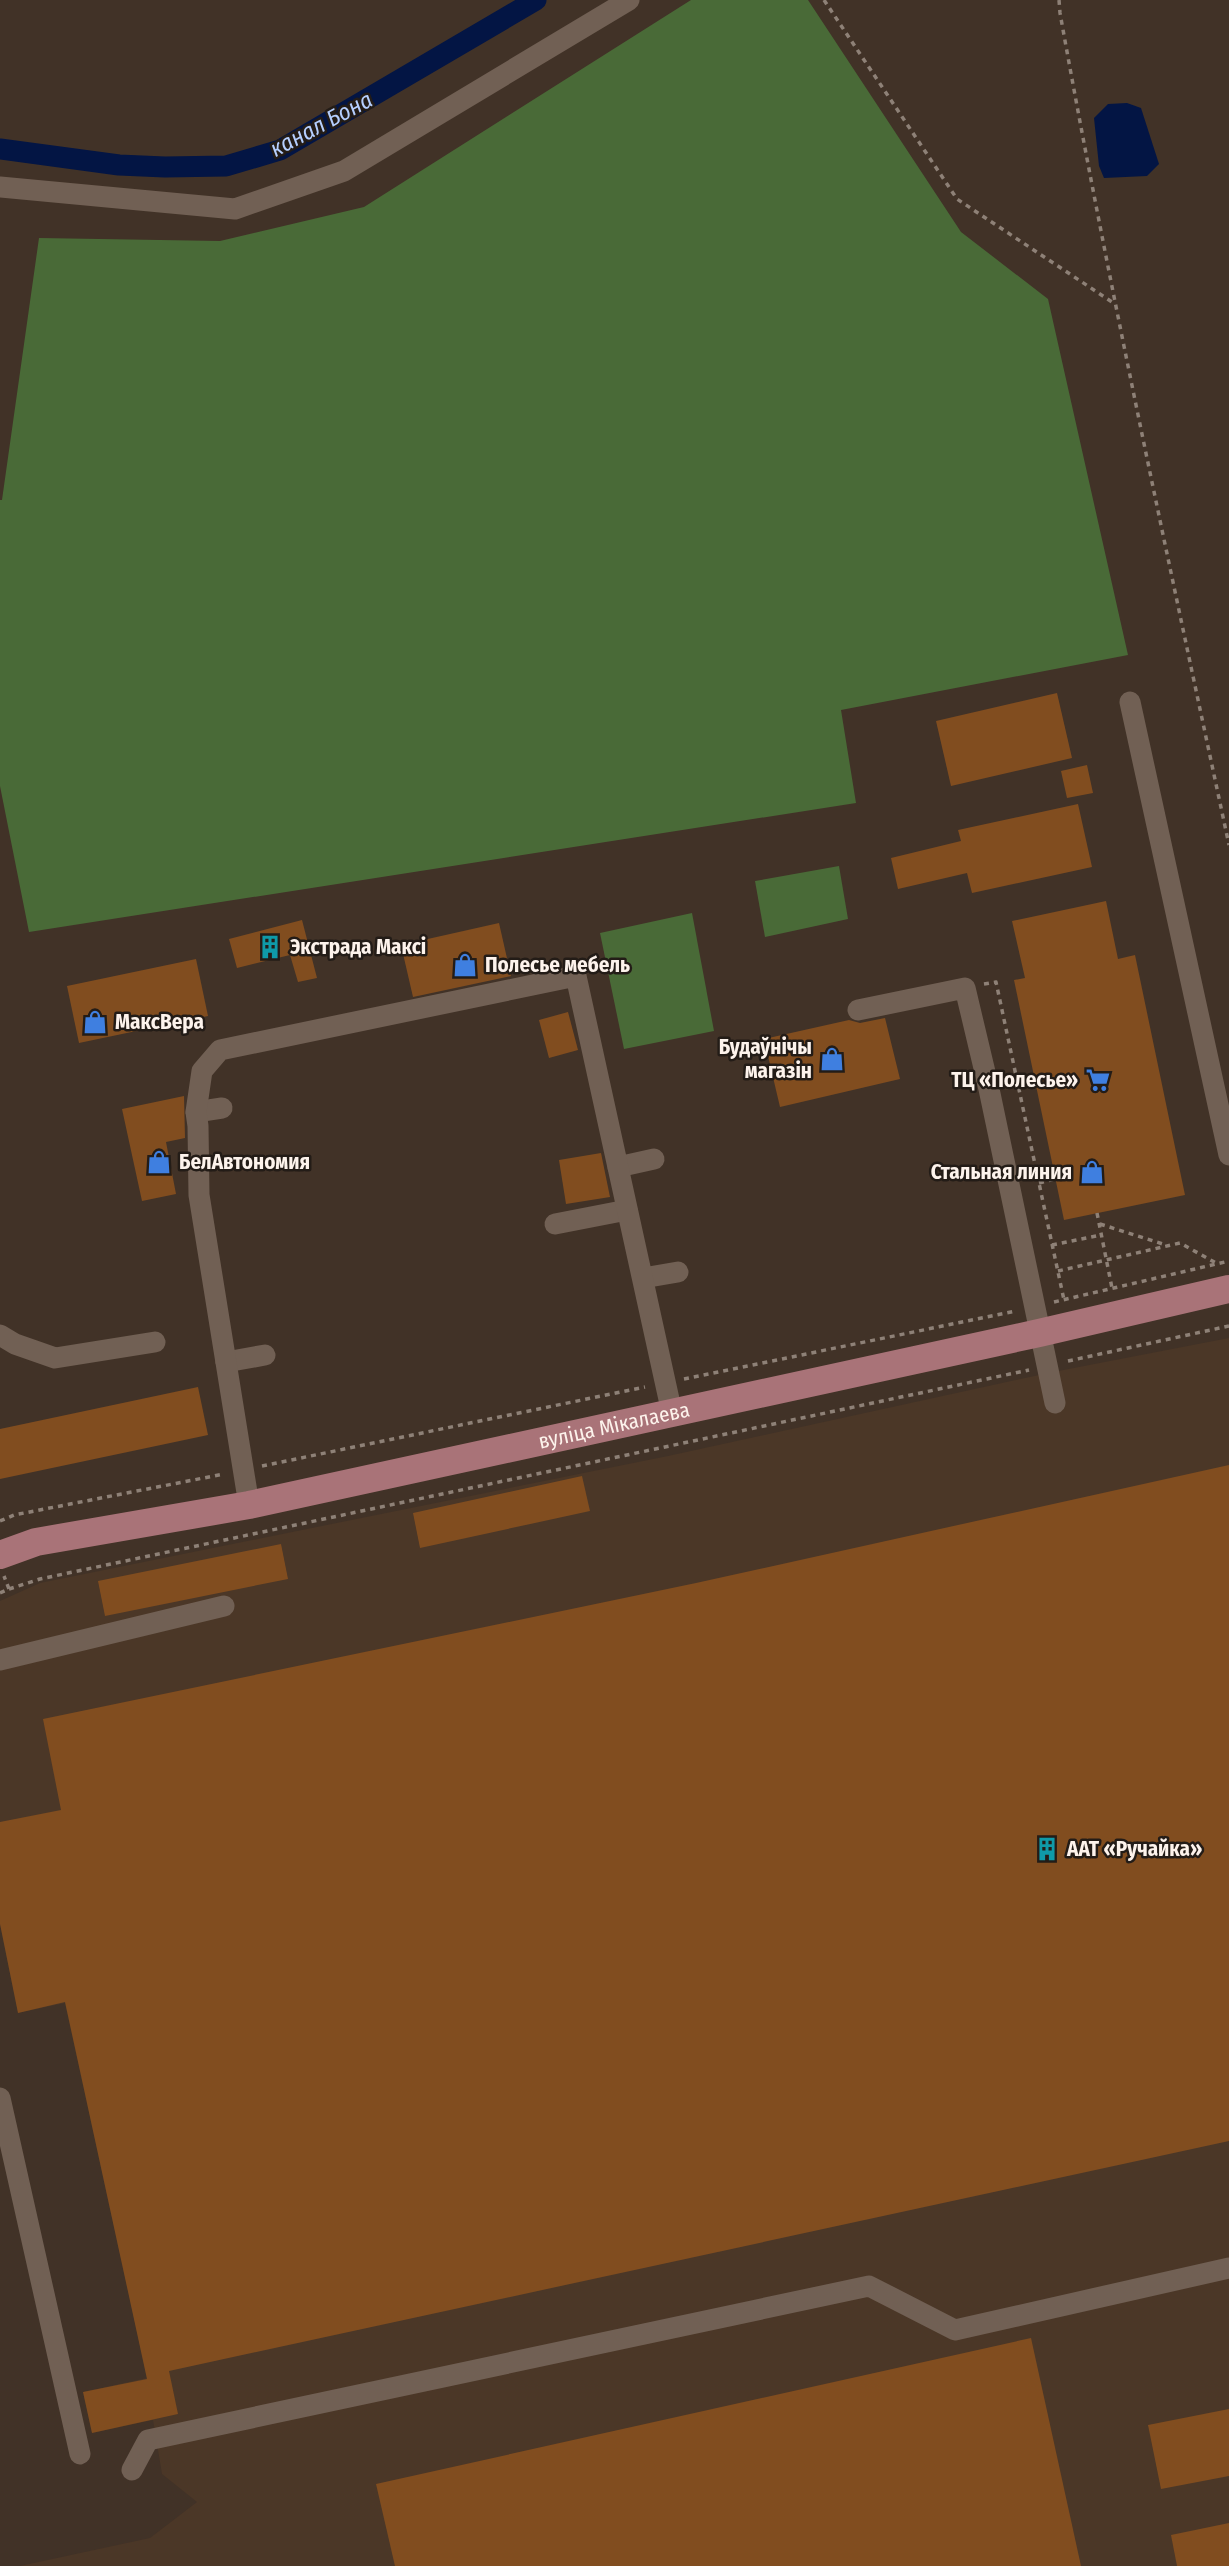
<svg xmlns="http://www.w3.org/2000/svg" width="1229" height="2566" font-family="'Fira Sans Condensed',sans-serif">
	<rect width="100%" height="100%" fill="#413227"/>
	<path fill="#4b3727" d="M1229,1338V2566H20L150,2538L197,2502L162,2474L153,2420L92,2433L83,2392L147,2378L65,2003L18,2013L0,1924V1601L40,1583L668,1456L1048,1373Z"/>
	<g fill="#496a37">
		<path d="M691,0H808L961,232L1048,299L1128,655L841,710L856,803L29,932L0,786V500H2L39,238L220,241L364,207Z"/>
		<path d="M839,866L848,919L765,937L755,881Z"/>
		<path d="M692,913L714,1031L624,1049L600,933Z"/>
	</g>
	<path fill="#031544" d="M1127,103L1141,108L1159,164L1147,176L1104,178L1099,166L1094,118L1108,104Z"/>
	<g fill="none" stroke-linecap="round" stroke-linejoin="round">
		<path stroke="#031544" stroke-width="21" d="M0,149L119,165L165,167L226,166L280,150L536,0"/>
	</g>
	<g fill="#814d1f">
		<path d="M1057,693L1072,758L951,786L936,721Z"/>
		<path d="M1087,765L1093,793L1067,798L1061,771Z"/>
		<path d="M1078,804L1092,867L972,893L967,873L898,889L891,858L961,841L958,830Z"/>
		<path d="M1106,901L1118,959L1135,955L1185,1195L1064,1220L1014,980L1025,978L1012,921Z"/>
		<path d="M302,920L317,978L298,982L290,955L237,968L229,939Z"/>
		<path d="M499,923L511,976L413,997L401,945Z"/>
		<path d="M196,959L208,1016L79,1043L67,986Z"/>
		<path d="M568,1012L578,1050L549,1058L539,1020Z"/>
		<path d="M885,1018L900,1079L780,1107L764,1039L849,1020L860,1023Z"/>
		<path d="M184,1096L185,1138L166,1142L176,1194L142,1201L122,1109Z"/>
		<path d="M601,1153L610,1197L566,1204L559,1160Z"/>
		<path d="M198,1387L208,1435L0,1479V1429Z"/>
		<path d="M1229,1465V2141L169,2371L178,2414L92,2433L83,2392L147,2379L65,2002L18,2013L0,1924V1822L61,1810L43,1719L696,1583Z"/>
		<path d="M582,1476L590,1511L420,1548L413,1513Z"/>
		<path d="M281,1544L288,1579L105,1616L98,1581Z"/>
		<path d="M1031,2338L1081,2566H395L376,2484Z"/>
		<path d="M1229,2409V2476L1161,2489L1148,2425Z"/>
		<path d="M1229,2523V2566H1177L1171,2535Z"/>
	</g>
	<g fill="none" stroke-linecap="round" stroke-linejoin="round">
		<g stroke="#8e8177" stroke-width="3.5" stroke-dasharray="5 5" stroke-linecap="butt">
			<path d="M824,0L957,199L1115,304"/>
			<path d="M1059,0L1060,13C1110,292 1170,568 1229,845"/>
			<path d="M984,984L996,982L1064,1300"/>
			<path d="M1039,1183L1055,1179"/>
			<path d="M1097,1213L1112,1288"/>
			<path d="M1100,1224L1166,1245"/>
			<path d="M1052,1245L1101,1235"/>
			<path d="M1058,1271L1180,1243L1216,1263"/>
			<path d="M1054,1302L1229,1261"/>
			<path d="M1068,1361L1229,1326"/>
			<path d="M684,1379L1016,1311"/>
			<path d="M262,1466L645,1387"/>
			<path d="M0,1521L14,1515L224,1474"/>
			<path d="M9,1589L40,1579L1029,1370"/>
			<path d="M0,1593L9,1589L4,1576"/>
		</g>
		<g stroke="#716054" stroke-width="21">
			<path d="M0,187L235,209L344,171L629,0"/>
			<path d="M1130,702L1229,1155"/>
			<path d="M858,1010L965,988L989,1089L1055,1403"/>
			<path d="M196,1112L222,1108"/>
			<path d="M618,1167L654,1159"/>
			<path d="M555,1224L627,1210"/>
			<path d="M643,1278L678,1272"/>
			<path d="M0,1335L15,1344L55,1358L155,1342"/>
			<path d="M226,1362L265,1355"/>
			<path d="M249,1505L199,1195L198,1126L196,1112L202,1071L220,1050L576,976L672,1413"/>
			<path d="M0,1660L224,1606"/>
			<path d="M0,2098L80,2454"/>
			<path d="M132,2470L148,2440L869,2286L955,2330L1229,2268"/>
		</g>
		<path stroke="#a97378" stroke-width="28" id="s1" d="M0,1555L36,1542L249,1505L1039,1333L1229,1289"/>
	</g>
	<defs>
		<g id="building-bare" transform="scale(1.89)"><path d="M-4-6H4V6H1V3H-1V6H-4ZM-2.5-4.3h1.7v1.8h-1.7ZM.8-4.3h1.7v1.8H.8ZM-2.5-1h1.7V.8h-1.7ZM.8-1h1.7V.8H.8Z" fill="#0f9aa8" stroke="#231c17" stroke-width="2.5" paint-order="stroke"/></g>
		<g id="shop-bare" transform="scale(1.89)"><path d="M-5-2.5h2.3a2.7 3.5 0 0 1 5.4 0H5L5.5 6h-11ZM-1.5-2.5h3a1.5 2.3 0 0 0-3 0Z" fill="#3f7fe0" stroke="#231c17" stroke-width="2.5" paint-order="stroke"/></g>
		<g id="supermarket-bare" transform="scale(1.89)"><path d="M-6-5.5h2.5l.6 2H6L4.5 2H-2.5L-4.4-4H-6ZM-1.5 3.2a1.3 1.3 0 1 0 .1 0ZM3 3.2a1.3 1.3 0 1 0 .1 0Z" fill="#3f7fe0" stroke="#231c17" stroke-width="2.5" paint-order="stroke"/></g>
	</defs>
	<g fill-rule="evenodd">
		<use href="#building-bare" x="270" y="947"/>
		<use href="#shop-bare" x="465" y="965"/>
		<use href="#shop-bare" x="95" y="1022"/>
		<use href="#shop-bare" x="832" y="1059"/>
		<use href="#supermarket-bare" x="1098" y="1080"/>
		<use href="#shop-bare" x="159" y="1162"/>
		<use href="#shop-bare" x="1092" y="1172"/>
		<use href="#building-bare" x="1047" y="1849"/>
	</g>
	<g text-anchor="middle" dominant-baseline="central" stroke-width="5" stroke-linejoin="round" paint-order="stroke">
		<g font-size="21" font-weight="bold" fill="#fdf3ec" stroke="#231c17" text-anchor="start">
			<text x="290" y="947">Экстрада Максі</text>
			<text x="485" y="965">Полесье мебель</text>
			<text x="115" y="1022">МаксBepa</text>
			<text x="812" y="1047" text-anchor="end">Будаўнічы<tspan x="812" dy="24">магазін</tspan></text>
			<text x="1078" y="1080" text-anchor="end">ТЦ «Полесье»</text>
			<text x="179" y="1162">БелАвтономия</text>
			<text x="1072" y="1172" text-anchor="end">Стальная линия</text>
			<text x="1067" y="1849">ААТ «Ручайка»</text>
		</g>
		<g font-size="21" fill="#fdf3ec" stroke="#231c17">
			<text stroke="none"><textPath href="#s1" startOffset="628">вуліца Мікалаева</textPath></text>
		</g>
		<g font-size="23" font-style="italic" fill="#b5cfff" stroke="#231c17">
			<text transform="translate(321 124) rotate(-28)">канал Бона</text>
		</g>
	</g>
</svg>
